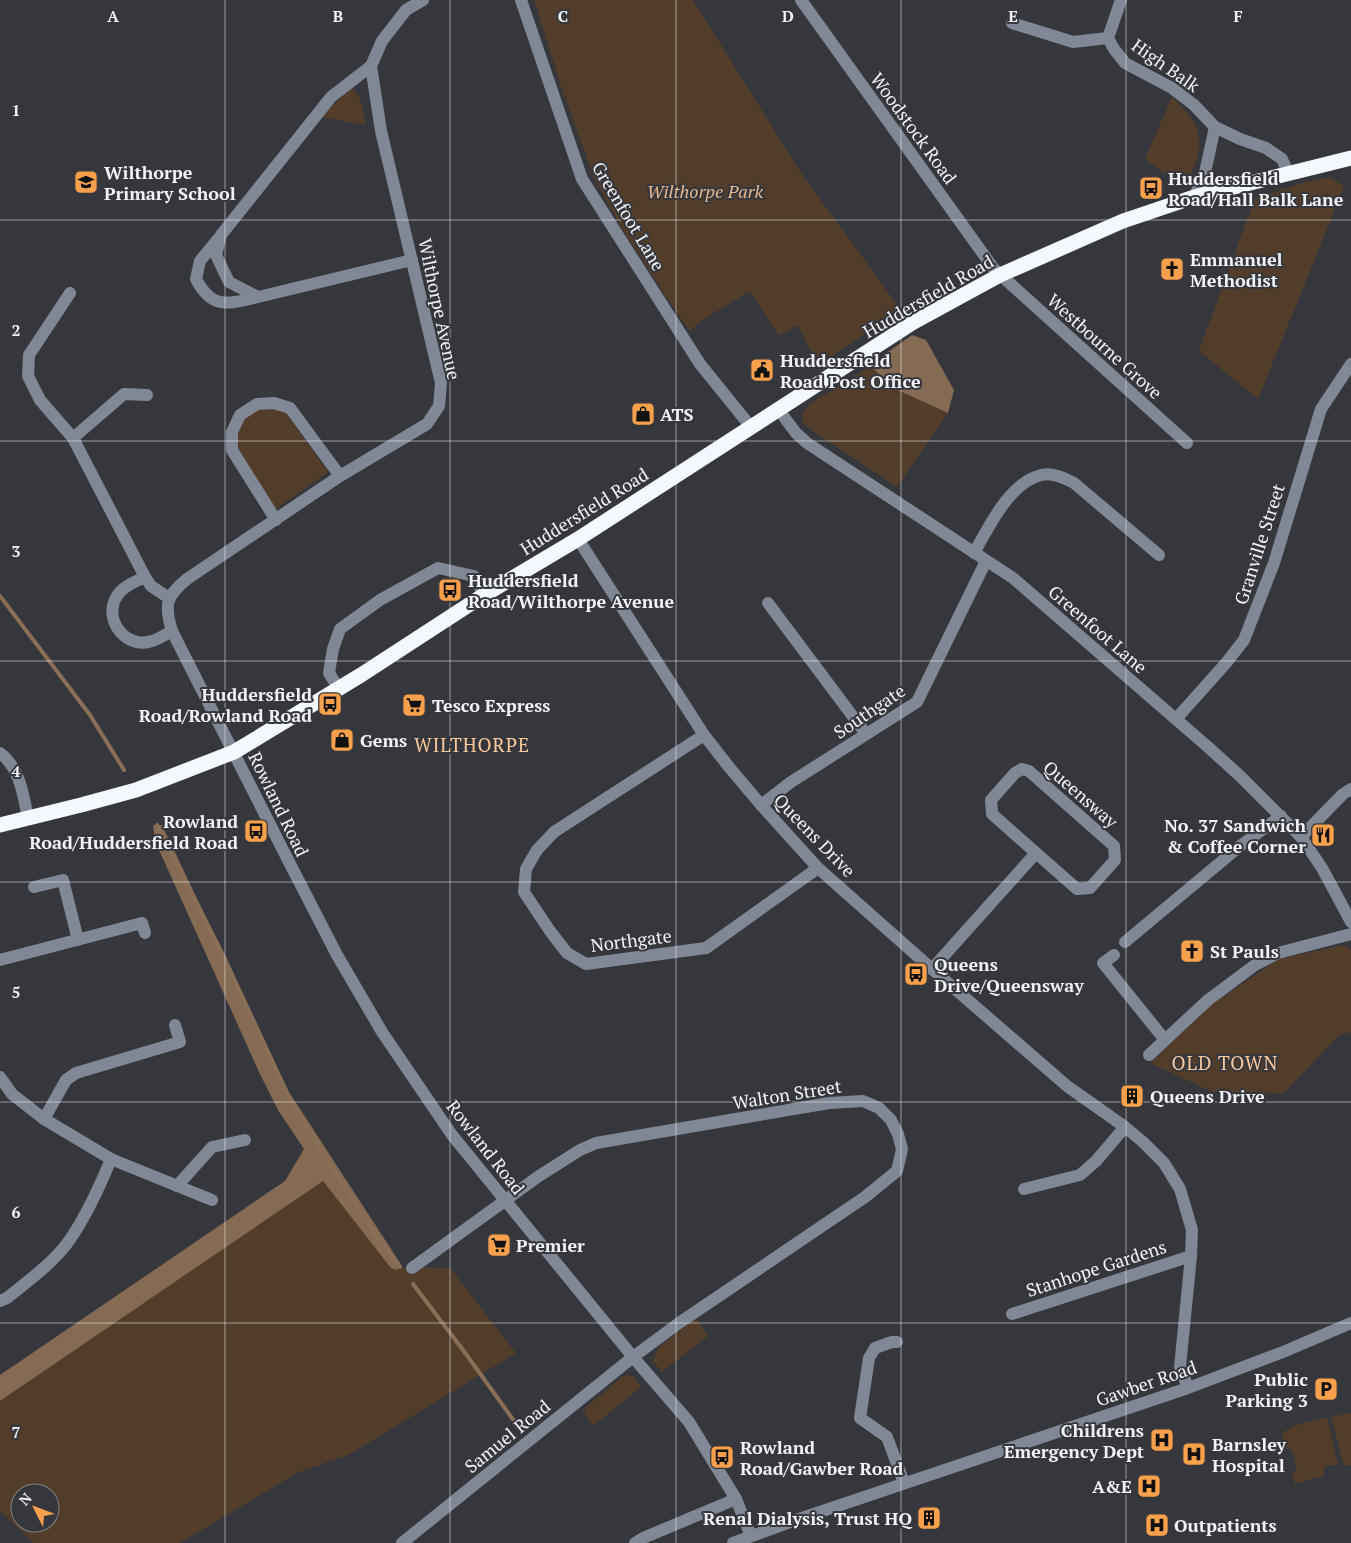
<svg xmlns="http://www.w3.org/2000/svg" width="1351" height="1543" font-family="'PT Serif',serif">
	<rect width="100%" height="100%" fill="#35373c"/>
	<g fill="#523d2b" fill-rule="evenodd">
		<path d="M534,0H693L801,173L901,310L818,365L798,325L779,336L750,291L701,321L690,331L665,295L618,222L594,178L560,83Z"/>
		<path d="M351,88C363,97 363,111 366,125L321,117Z"/>
		<path d="M1172,97C1179,105 1188,112 1193,121C1206,143 1198,168 1181,185L1145,159Z"/>
		<path d="M1331,177L1344,187L1258,399L1199,351L1255,198L1309,181Z"/>
		<path d="M871,366L893,388L948,413L897,487L810,429L803,422L802,413L811,403Z"/>
		<path d="M272,407L286,413L328,472L276,509L237,449V436L243,420L257,409Z"/>
		<path d="M1343,945L1351,949V1032L1339,1035L1284,1093L1213,1092L1150,1063L1212,1004L1279,959Z"/>
		<path d="M323,1180L391,1267L450,1268L516,1353L350,1454L297,1473L180,1543H34L0,1511V1401ZM20,1493H50V1523H20Z"/>
		<path d="M696,1318L708,1336L662,1372L653,1361L658,1348Z"/>
		<path d="M629,1375L635,1378L641,1387L593,1426L583,1410L623,1376Z"/>
		<path d="M1351,1413V1465L1344,1466L1331,1417Z"/>
		<path d="M1327,1417L1338,1465L1324,1466V1476L1295,1484L1292,1473L1297,1469L1292,1450L1286,1449L1282,1433L1294,1426Z"/>
	</g>
	<g fill="#856a54">
		<path d="M912,335L926,340L954,390L948,413L893,388L871,366L885,354Z"/>
		<path d="M153,825H162L289,1092L402,1266L396,1270L391,1268L323,1181L0,1401V1375L285,1181L304,1149L278,1110L259,1072L155,841Z"/>
	</g>
	<g fill="none" stroke-linecap="round" stroke-linejoin="round">
		<g stroke="#8a6f58" stroke-width="4">
			<path d="M0,596L90,715L124,770"/>
			<path d="M157,825L224,957L292,1104L376,1236L400,1267"/>
			<path d="M413,1284L466,1354L517,1425"/>
		</g>
		<g stroke="#818895" stroke-width="12">
			<path d="M423,0L406,10L382,41L371,66L381,131L441,383L439,406L427,424L340,476L187,579C166,596 164,605 172,631L288,860L337,955L382,1032L452,1135L633,1357L689,1422L736,1499L751,1536"/>
			<path d="M521,0L582,179L700,364L751,427"/>
			<path d="M801,0L994,269L1187,443"/>
			<path d="M1121,0L1108,38L1114,49L1125,63L1172,88L1194,105L1215,127L1240,139L1266,148L1282,159L1288,173"/>
			<path d="M1012,23L1073,42L1108,38"/>
			<path d="M371,66L331,97L221,235L216,255L229,282L258,297L412,260"/>
			<path d="M1194,197L1204,177L1215,127"/>
			<path d="M218,239L200,261L196,279C212,310 228,304 258,297"/>
			<path d="M70,293L29,355L28,376L40,400L73,438L145,577"/>
			<path d="M778,409L796,433L807,443L1013,578L1208,747L1240,776L1301,837L1322,868L1351,922"/>
			<path d="M73,438L124,394L147,395"/>
			<path d="M276,520L232,450V432L240,415L257,404L274,403L290,408L340,476"/>
			<path d="M578,539L704,735L729,767L761,805L818,868L932,969L1067,1086L1125,1127L1143,1142L1164,1163L1180,1189L1192,1230L1191,1256L1180,1367L1188,1388"/>
			<path d="M974,553C989,527 1009,483 1041,475C1052,472 1064,478 1074,483L1159,555"/>
			<path d="M169,598L151,586L145,577C135,582 123,586 117,596C102,619 126,650 152,641C159,639 166,634 172,631"/>
			<path d="M768,603L866,734"/>
			<path d="M339,689L329,673L333,649L340,629L380,600L438,568L474,576L484,595"/>
			<path d="M1176,719L1226,663L1244,640L1274,563L1321,409L1351,364"/>
			<path d="M704,735L554,832L537,850L526,869L524,892L550,931L567,953L586,964L706,948L818,868"/>
			<path d="M0,753C20,768 23,794 28,818"/>
			<path d="M1022,769L1029,771L1114,846L1115,860L1090,888L1077,889L992,814L991,800L1015,773Z"/>
			<path d="M761,805L791,782L917,702L986,561"/>
			<path d="M1301,837L1343,794L1351,789"/>
			<path d="M34,887L63,880L78,940"/>
			<path d="M1125,942L1240,846L1281,816"/>
			<path d="M1114,955L1103,963L1165,1040L1208,1000L1255,965L1278,953L1351,934"/>
			<path d="M0,960L142,923L145,933"/>
			<path d="M932,969L1036,853"/>
			<path d="M1149,1055L1165,1040"/>
			<path d="M0,1077L12,1094L44,1119L111,1159L212,1200"/>
			<path d="M44,1119L66,1080L76,1073L180,1042L175,1025"/>
			<path d="M177,1186L212,1147L245,1140"/>
			<path d="M1024,1189L1080,1175L1096,1161L1125,1127"/>
			<path d="M0,1301L7,1298C29,1280 55,1262 71,1238C87,1214 100,1186 111,1159"/>
			<path d="M1012,1314L1191,1256"/>
			<path d="M897,1342H892L875,1348L869,1358L860,1418L887,1437L904,1483"/>
			<path d="M402,1543L633,1357L679,1323L865,1197L897,1171L902,1149L898,1134L891,1120L879,1108L863,1101L829,1103L596,1143L580,1150L539,1176L412,1268"/>
			<path d="M635,1543L643,1538L736,1499"/>
			<path d="M733,1543L790,1522L1188,1388L1283,1352L1351,1323"/>
		</g>
		<path stroke="#f4f8ff" stroke-width="15" d="M0,825L81,805L136,790L234,752L361,675L484,595L578,539L912,323L1000,275L1123,221L1194,197L1351,158"/>
	</g>
	<path fill="none" stroke="#f1f3f6" stroke-width="1" stroke-opacity="0.55" d="M225,0V1543M450,0V1543M676,0V1543M901,0V1543M1126,0V1543M0,220H1351M0,441H1351M0,661H1351M0,882H1351M0,1102H1351M0,1323H1351"/>
	<defs>
		<g id="school-square" transform="scale(1.25)"><rect x="-9" y="-9" width="18" height="18" rx="4" fill="#f8a04b" stroke="#35373c"/><path d="M0-5L7-2L0 1L-7-2ZM-4 1L0 2.5L4 1V4Q0 6-4 4Z" fill="#111"/></g>
		<g id="bus-square" transform="scale(1.25)"><rect x="-9" y="-9" width="18" height="18" rx="4" fill="#f8a04b" stroke="#35373c"/><path d="M-5-6H5V4H4V6H2V4H-2V6H-4V4H-5ZM-3.5-4V0h7V-4ZM-3.5 1.2v1.5H-2V1.2ZM2 1.2v1.5H3.5V1.2Z" fill="#111"/></g>
		<g id="church-square" transform="scale(1.25)"><rect x="-9" y="-9" width="18" height="18" rx="4" fill="#f8a04b" stroke="#35373c"/><path d="M-1.2-6h2.4v3.5h3.3v2.4h-3.3V6h-2.4V-.1h-3.3v-2.4h3.3Z" fill="#111"/></g>
		<g id="civic-square" transform="scale(1.25)"><rect x="-9" y="-9" width="18" height="18" rx="4" fill="#f8a04b" stroke="#35373c"/><path d="M-.6-6.5H3V-4.5H.6V-3L4-1V1h2V6H-6V1h2V-1L-.6-3ZM-1.2 2.5V6h2.4V2.5Z" fill="#111"/></g>
		<g id="shop-square" transform="scale(1.25)"><rect x="-9" y="-9" width="18" height="18" rx="4" fill="#f8a04b" stroke="#35373c"/><path d="M-5-2.5h2.3a2.7 3.5 0 0 1 5.4 0H5L5.5 6h-11ZM-1.5-2.5h3a1.5 2.3 0 0 0-3 0Z" fill="#111"/></g>
		<g id="supermarket-square" transform="scale(1.25)"><rect x="-9" y="-9" width="18" height="18" rx="4" fill="#f8a04b" stroke="#35373c"/><path d="M-6-5.5h2.5l.6 2H6L4.5 2H-2.5L-4.4-4H-6ZM-1.5 3.2a1.3 1.3 0 1 0 .1 0ZM3 3.2a1.3 1.3 0 1 0 .1 0Z" fill="#111"/></g>
		<g id="restaurant-square" transform="scale(1.25)"><rect x="-9" y="-9" width="18" height="18" rx="4" fill="#f8a04b" stroke="#35373c"/><path d="M-5-6h1v4h1v-4h1v4h1v-4h1v5L-1.5 .5V6h-2V.5L-5-1ZM5-6V6H3V1.5H1.5Q1.5-4 5-6Z" fill="#111"/></g>
		<g id="building-square" transform="scale(1.25)"><rect x="-9" y="-9" width="18" height="18" rx="4" fill="#f8a04b" stroke="#35373c"/><path d="M-4-6H4V6H1V3H-1V6H-4ZM-2.5-4.3h1.7v1.8h-1.7ZM.8-4.3h1.7v1.8H.8ZM-2.5-1h1.7V.8h-1.7ZM.8-1h1.7V.8H.8Z" fill="#111"/></g>
		<g id="parking-square" transform="scale(1.25)"><rect x="-9" y="-9" width="18" height="18" rx="4" fill="#f8a04b" stroke="#35373c"/><path d="M-3.5-5.5H1a3.5 3.5 0 0 1 0 7H-1V5.5H-3.5ZM-1-3.4V-.6H.8a1.4 1.4 0 0 0 0-2.8Z" fill="#111"/></g>
		<g id="hospital-square" transform="scale(1.25)"><rect x="-9" y="-9" width="18" height="18" rx="4" fill="#f8a04b" stroke="#35373c"/><path d="M-5-5h3v3.5h4V-5h3V5h-3V1.5h-4V5h-3Z" fill="#111"/></g>
	</defs>
	<g fill-rule="evenodd">
		<use href="#school-square" x="86" y="182"/>
		<use href="#bus-square" x="1151" y="188"/>
		<use href="#church-square" x="1172" y="269"/>
		<use href="#civic-square" x="762" y="370"/>
		<use href="#shop-square" x="643" y="414"/>
		<use href="#bus-square" x="450" y="590"/>
		<use href="#bus-square" x="330" y="704"/>
		<use href="#supermarket-square" x="414" y="705"/>
		<use href="#shop-square" x="342" y="740"/>
		<use href="#bus-square" x="256" y="831"/>
		<use href="#restaurant-square" x="1323" y="835"/>
		<use href="#church-square" x="1192" y="951"/>
		<use href="#bus-square" x="916" y="974"/>
		<use href="#building-square" x="1132" y="1096"/>
		<use href="#supermarket-square" x="499" y="1245"/>
		<use href="#parking-square" x="1326" y="1389"/>
		<use href="#hospital-square" x="1162" y="1440"/>
		<use href="#hospital-square" x="1194" y="1454"/>
		<use href="#bus-square" x="722" y="1457"/>
		<use href="#hospital-square" x="1149" y="1486"/>
		<use href="#building-square" x="929" y="1518"/>
		<use href="#hospital-square" x="1157" y="1525"/>
	</g>
	<g text-anchor="middle" dominant-baseline="central" stroke-width="4" stroke-linejoin="round" paint-order="stroke">
		<g font-size="18" fill="#f1f3f6" stroke="#35373c">
			<text transform="translate(1166 65) rotate(35)">High Balk</text>
			<text transform="translate(914 128) rotate(54)">Woodstock Road</text>
			<text transform="translate(629 216) rotate(59)">Greenfoot Lane</text>
			<text transform="translate(928 296) rotate(-30)">Huddersfield Road</text>
			<text transform="translate(440 309) rotate(78)">Wilthorpe Avenue</text>
			<text transform="translate(1105 346) rotate(42)">Westbourne Grove</text>
			<text transform="translate(584 511) rotate(-32)">Huddersfield Road</text>
			<text transform="translate(1259 544) rotate(-72)">Granville Street</text>
			<text transform="translate(1098 629) rotate(41)">Greenfoot Lane</text>
			<text transform="translate(869 711) rotate(-34)">Southgate</text>
			<text transform="translate(1081 794) rotate(41)">Queensway</text>
			<text transform="translate(279 804) rotate(64)">Rowland Road</text>
			<text transform="translate(815 835) rotate(46)">Queens Drive</text>
			<text transform="translate(631 940) rotate(-7)">Northgate</text>
			<text transform="translate(787 1094) rotate(-9)">Walton Street</text>
			<text transform="translate(486 1147) rotate(52)">Rowland Road</text>
			<text transform="translate(1096 1268) rotate(-18)">Stanhope Gardens</text>
			<text transform="translate(1146 1383) rotate(-19)">Gawber Road</text>
			<text transform="translate(507 1436) rotate(-39)">Samuel Road</text>
		</g>
		<g font-size="18" font-weight="bold" fill="#f1f3f6" stroke="#35373c" text-anchor="start">
			<text x="104" y="172">Wilthorpe<tspan x="104" dy="21">Primary School</tspan></text>
			<text x="1168" y="178">Huddersfield<tspan x="1168" dy="21">Road/Hall Balk Lane</tspan></text>
			<text x="1190" y="259">Emmanuel<tspan x="1190" dy="21">Methodist</tspan></text>
			<text x="780" y="360">Huddersfield<tspan x="780" dy="21">Road Post Office</tspan></text>
			<text x="660" y="414">ATS</text>
			<text x="468" y="580">Huddersfield<tspan x="468" dy="21">Road/Wilthorpe Avenue</tspan></text>
			<text x="312" y="694" text-anchor="end">Huddersfield<tspan x="312" dy="21">Road/Rowland Road</tspan></text>
			<text x="432" y="705">Tesco Express</text>
			<text x="360" y="740">Gems</text>
			<text x="238" y="821" text-anchor="end">Rowland<tspan x="238" dy="21">Road/Huddersfield Road</tspan></text>
			<text x="1306" y="825" text-anchor="end">No. 37 Sandwich<tspan x="1306" dy="21">&amp; Coffee Corner</tspan></text>
			<text x="1210" y="951">St Pauls</text>
			<text x="934" y="964">Queens<tspan x="934" dy="21">Drive/Queensway</tspan></text>
			<text x="1150" y="1096">Queens Drive</text>
			<text x="516" y="1245">Premier</text>
			<text x="1308" y="1379" text-anchor="end">Public<tspan x="1308" dy="21">Parking 3</tspan></text>
			<text x="1144" y="1430" text-anchor="end">Childrens<tspan x="1144" dy="21">Emergency Dept</tspan></text>
			<text x="1212" y="1444">Barnsley<tspan x="1212" dy="21">Hospital</tspan></text>
			<text x="740" y="1447">Rowland<tspan x="740" dy="21">Road/Gawber Road</tspan></text>
			<text x="1132" y="1486" text-anchor="end">A&amp;E</text>
			<text x="912" y="1518" text-anchor="end">Renal Dialysis, Trust HQ</text>
			<text x="1174" y="1525">Outpatients</text>
		</g>
		<g font-size="18" font-style="italic" fill="#e7b78e" stroke="#35373c">
			<text x="705" y="191">Wilthorpe Park</text>
		</g>
		<g font-size="19" letter-spacing="1" fill="#fbc99e" stroke="#35373c">
			<text x="472" y="744">WILTHORPE</text>
			<text x="1225" y="1062">OLD TOWN</text>
		</g>
	</g>
	<g font-size="16" text-anchor="middle" font-weight="bold" fill="#f1f3f6" stroke="#35373c" stroke-width="4" stroke-linejoin="round" paint-order="stroke">
		<text x="113" y="22">A</text>
		<text x="338" y="22">B</text>
		<text x="563" y="22">C</text>
		<text x="788" y="22">D</text>
		<text x="1013" y="22">E</text>
		<text x="1238" y="22">F</text>
		<text x="16" y="116">1</text>
		<text x="16" y="336">2</text>
		<text x="16" y="557">3</text>
		<text x="16" y="777">4</text>
		<text x="16" y="998">5</text>
		<text x="16" y="1218">6</text>
		<text x="16" y="1438">7</text>
	</g>
	<g transform="translate(35 1508) rotate(312)"><circle r="24" fill="#35373c" stroke="#808286"/>
	<path d="M0-4L9 19L0 12L-9 19Z" fill="#f8a04b"/>
	<text y="-8" font-size="14" font-weight="bold" text-anchor="middle" fill="#f1f3f6">N</text>
	</g>
</svg>
